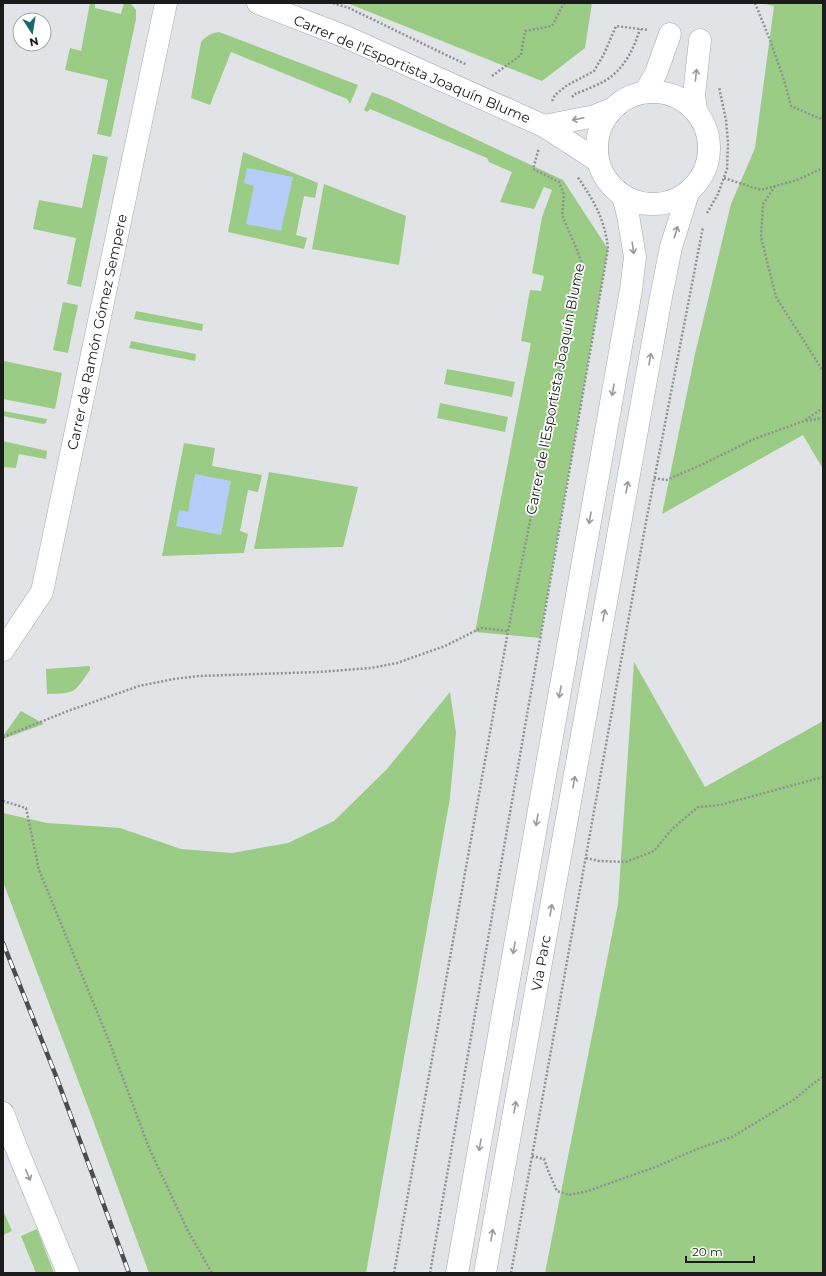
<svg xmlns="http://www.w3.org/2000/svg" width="826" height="1276" font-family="Montserrat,sans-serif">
	<rect width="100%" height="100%" fill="#e1e3e6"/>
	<g fill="#9bcc86">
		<path d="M90,3H95V8L121,14L124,3L131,4L136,10V19L111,137L97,134L108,80L65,70L70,48L81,51Z"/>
		<path d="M347,3H592L585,48L542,81Z"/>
		<path d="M759,3H823V469L803,435L662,514L695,354L731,204L755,148L774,6Z"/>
		<path d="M219,32L358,85L350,104L347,99L231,52L210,105L191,98L201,42C206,36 211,33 219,32Z"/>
		<path d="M372,92L388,98L563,180L608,249L540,638L475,632L531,343L521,341L530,290L541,291L544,276L532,273L542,217L552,190L544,187L534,209L500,202L512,172L489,162L487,158L370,109L367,112L364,110Z"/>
		<path d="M243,152L318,183L315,198L304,196L296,235L307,238L304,249L228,232Z"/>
		<path d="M93,154L108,157L81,287L67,284L76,238L33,229L39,200L82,208Z"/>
		<path d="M324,184L406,216L399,265L312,249Z"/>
		<path d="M63,302L78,305L68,353L53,350Z"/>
		<path d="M136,311L203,324L202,331L134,319Z"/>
		<path d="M131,341L196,354L195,361L129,348Z"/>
		<path d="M4,361L62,373L55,409L3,399V369Z"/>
		<path d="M447,369L515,382L512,397L444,384Z"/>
		<path d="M440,403L508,417L505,432L437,418Z"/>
		<path d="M3,411L47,419L46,423L43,424L3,416Z"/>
		<path d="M3,441L47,451L46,459L19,454L16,468L3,467Z"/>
		<path d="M184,443L215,448L212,466L262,475L258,492L248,490L240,531L248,534L244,553L162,556Z"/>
		<path d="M269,472L358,487L343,547L254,549Z"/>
		<path d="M634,662L705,787L823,721V1273H545L618,904Z"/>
		<path d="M89,666L90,667V670C73,694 76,693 47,694L46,669Z"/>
		<path d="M450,692L456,733L450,798L366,1273H149L90,1112L3,882V813L47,823L120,828L181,849L232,853L288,843L334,821L387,769Z"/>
		<path d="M21,711L44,724L3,739V736Z"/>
		<path d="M3,1210L12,1231L3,1235Z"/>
		<path d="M37,1229L54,1273H36L21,1236Z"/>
	</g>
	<g fill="#b6cdfa">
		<path d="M247,168L293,177L281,231L246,224L254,186L244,183Z"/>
		<path d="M195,474L231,481L221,535L176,526L179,510L188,512Z"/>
	</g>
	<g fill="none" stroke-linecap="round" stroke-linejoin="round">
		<g stroke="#a5a7a9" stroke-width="23">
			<g id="street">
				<path d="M645,92L656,73L670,34"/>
				<path d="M696,110L694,95L700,40"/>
				<path d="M3,1113L16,1147L68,1273"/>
			</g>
		</g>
		<g stroke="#a5a7a9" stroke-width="23">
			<g id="secondary">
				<path d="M258,3L346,37L544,126L598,161"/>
				<circle cx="653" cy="148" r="56"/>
				<path d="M544,126L595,116L612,109"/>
				<path d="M3,650L42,592L166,3"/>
				<path d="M457,1273L631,290L635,257L628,215L623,196"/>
				<path d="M485,1273L661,297L671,247L688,193"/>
			</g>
		</g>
		<g stroke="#909193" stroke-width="2.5" stroke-dasharray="2 2" stroke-linecap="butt">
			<path d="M333,3L349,8L467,65"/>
			<path d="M755,3L770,40L784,80L791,106L816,117L823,119"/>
			<path d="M492,76L521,55L525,31L552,26L564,3"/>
			<path d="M572,97L575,94C585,90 604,83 612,76C627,63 634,48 640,29"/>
			<path d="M552,101L555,95L566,86L594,71L604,54L616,26L648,30"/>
			<path d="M724,178L761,190L797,180L823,168"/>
			<path d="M775,186L763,204L761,237L776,297L823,371"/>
			<path d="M707,213L718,194L727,169L728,142L726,120L719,87"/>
			<path d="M806,421L823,418"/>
			<path d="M654,478L666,480L701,465L754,439L804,421L823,408"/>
			<path d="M3,737L65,712L139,686L174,679L198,676L319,672L371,668L397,663L445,646L481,628L508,631"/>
			<path d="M3,801L26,808L39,870L109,1041L149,1148L188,1231L212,1273"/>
			<path d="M586,858L599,861L626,862L654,851L672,829L698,807L720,805L823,777"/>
			<path d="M532,1156L544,1159L549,1173L557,1191L569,1195L588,1191L658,1166L697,1149L732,1137L795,1099L810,1086L823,1077"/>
			<path d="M394,1273L508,631L579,277L581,261L577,250L562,215L564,195L559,182L533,169L539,148"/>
			<path d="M430,1273L608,249C605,219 594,201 577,176"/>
			<path d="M511,1273L646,522L703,227"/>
		</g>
		<use href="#street" stroke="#fff" stroke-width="22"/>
		<use href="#secondary" stroke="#fff" stroke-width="22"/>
		<g stroke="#4b4c4d" stroke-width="4.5">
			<path id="rail" d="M3,943L56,1076L129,1273"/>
		</g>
		<use href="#rail" stroke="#fff" stroke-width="3" stroke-dasharray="9" stroke-linecap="butt"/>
	</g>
	<defs><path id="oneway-shaft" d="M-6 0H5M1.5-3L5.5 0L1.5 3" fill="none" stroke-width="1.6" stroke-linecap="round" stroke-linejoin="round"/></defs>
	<g stroke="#989899">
		<use href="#oneway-shaft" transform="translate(696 75) rotate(-84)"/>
		<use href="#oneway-shaft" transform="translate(578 119) rotate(168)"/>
		<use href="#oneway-shaft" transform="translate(676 232) rotate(-73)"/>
		<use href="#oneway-shaft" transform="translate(633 248) rotate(82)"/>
		<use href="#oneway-shaft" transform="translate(650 359) rotate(-80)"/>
		<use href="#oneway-shaft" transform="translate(613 390) rotate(100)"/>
		<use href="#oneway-shaft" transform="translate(627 487) rotate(-80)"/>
		<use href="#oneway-shaft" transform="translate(590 518) rotate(100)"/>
		<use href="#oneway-shaft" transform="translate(604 615) rotate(-80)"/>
		<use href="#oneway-shaft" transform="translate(560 692) rotate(100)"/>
		<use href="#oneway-shaft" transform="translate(574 782) rotate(-80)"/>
		<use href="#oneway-shaft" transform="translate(537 820) rotate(100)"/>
		<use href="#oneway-shaft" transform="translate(551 910) rotate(-80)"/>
		<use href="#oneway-shaft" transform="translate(514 948) rotate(100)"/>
		<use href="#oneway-shaft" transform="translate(515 1107) rotate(-80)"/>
		<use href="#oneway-shaft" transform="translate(480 1145) rotate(100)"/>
		<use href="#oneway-shaft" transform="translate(28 1175) rotate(67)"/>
		<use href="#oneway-shaft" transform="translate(492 1235) rotate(-80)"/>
	</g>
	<g text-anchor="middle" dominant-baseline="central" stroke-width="3.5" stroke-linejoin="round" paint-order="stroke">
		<g font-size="14" fill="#1b1b1c" stroke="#fff">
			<text transform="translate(412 69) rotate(23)">Carrer de l'Esportista Joaquín Blume</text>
			<text transform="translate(97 332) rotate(-78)">Carrer de Ramón Gómez Sempere</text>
			<text transform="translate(555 389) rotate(-79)">Carrer de l'Esportista Joaquín Blume</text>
			<text transform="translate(541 963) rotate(-80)">Via Parc</text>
		</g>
	</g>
	<rect width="826" height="1276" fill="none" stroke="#1b1b1c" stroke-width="8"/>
	<g transform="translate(32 32) rotate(168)"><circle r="19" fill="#ffffff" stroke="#a4a4a4"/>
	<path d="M0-3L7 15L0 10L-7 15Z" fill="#19666e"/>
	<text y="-6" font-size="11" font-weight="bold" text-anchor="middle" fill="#1b1b1c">N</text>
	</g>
	<path d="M686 1256v6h68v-6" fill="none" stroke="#1b1b1c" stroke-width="2"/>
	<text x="692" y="1256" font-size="12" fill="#1b1b1c" stroke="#ffffff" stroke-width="3" paint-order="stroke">20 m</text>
</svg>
